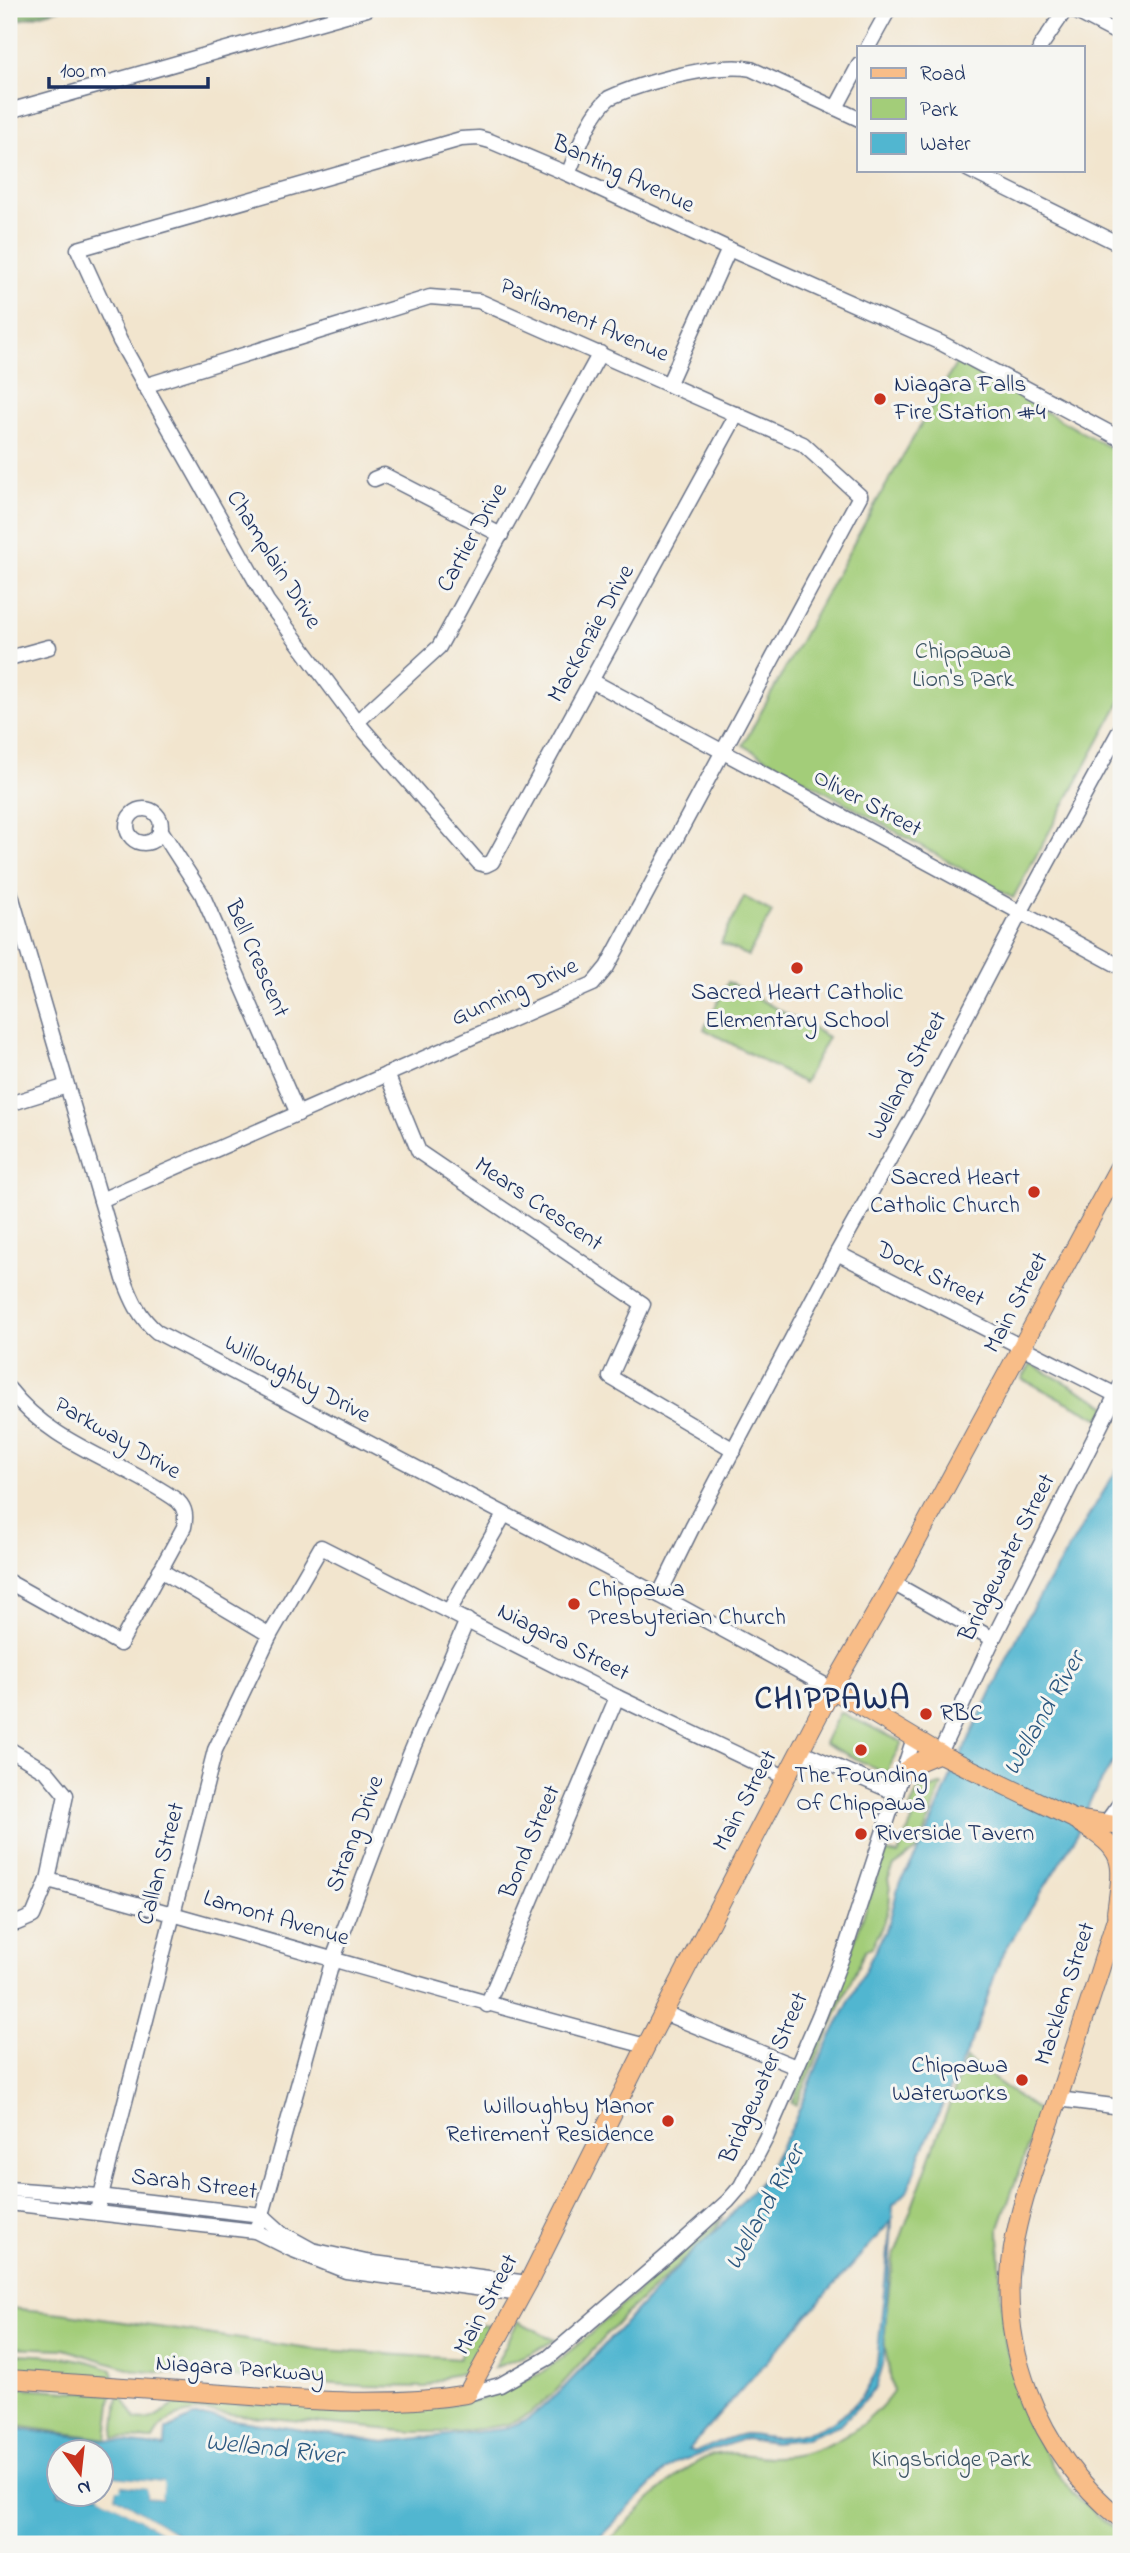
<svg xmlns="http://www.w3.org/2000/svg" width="1130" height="2553" font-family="'Indie Flower',sans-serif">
	<rect width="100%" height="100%" fill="#f6f6f2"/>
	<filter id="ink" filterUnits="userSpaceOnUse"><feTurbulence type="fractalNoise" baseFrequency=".0143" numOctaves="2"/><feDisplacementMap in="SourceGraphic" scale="14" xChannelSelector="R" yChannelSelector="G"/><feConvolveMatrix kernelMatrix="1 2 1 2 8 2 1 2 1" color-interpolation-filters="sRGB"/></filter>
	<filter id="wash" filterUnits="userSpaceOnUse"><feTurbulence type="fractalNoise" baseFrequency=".00686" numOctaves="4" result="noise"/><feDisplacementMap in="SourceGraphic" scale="28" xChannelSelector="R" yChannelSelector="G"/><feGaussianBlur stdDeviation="1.57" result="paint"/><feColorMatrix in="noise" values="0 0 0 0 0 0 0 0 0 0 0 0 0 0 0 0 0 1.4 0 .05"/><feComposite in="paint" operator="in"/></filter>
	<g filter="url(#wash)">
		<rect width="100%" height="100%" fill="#f2e5ce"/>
		<g fill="#a3cd79" stroke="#5f7e6c" stroke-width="2">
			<path d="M957,362L1121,454V701L1013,898L743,745L873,508Z"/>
			<path d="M744,897L772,912L748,956L721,943Z"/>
			<path d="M728,982L828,1037L804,1083L704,1029Z"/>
			<path d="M1031,1364L1108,1406L1100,1419L1022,1379Z"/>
			<path d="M840,1712L902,1742L886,1774L824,1743Z"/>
			<path d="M939,1785H942L918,1849L894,1866L888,1879C895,1904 883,1925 872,1947L865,1950L796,2105L792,2103L827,2018L886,1852L898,1855L913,1819L900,1814L901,1811L908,1813L918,1790H928Z"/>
			<path d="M966,2059L1040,2112L999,2228L1001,2304L1006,2346L1027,2420L1052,2465L1073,2494L1121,2535V2544H606C632,2518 678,2467 712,2455C726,2450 755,2457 770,2457C818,2458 866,2430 893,2392L883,2336L893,2259Z"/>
			<path d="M724,2216L714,2231L623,2317L556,2391L528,2415L506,2425L456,2432H413L200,2411C179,2415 163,2418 153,2439L114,2438L118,2398L122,2397L136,2419C157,2424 163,2406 183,2402L384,2409L439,2407L477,2400L542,2373L581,2342Z"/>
			<path d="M9,2308L61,2313L309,2349L459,2359L473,2325L493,2326L475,2371L447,2376L426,2387L365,2386L138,2371L64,2349L9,2347Z"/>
			<path d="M518,2321L555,2340L531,2353L494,2368Z"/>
			<path d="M9,2354C40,2355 85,2356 112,2370L114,2378L9,2371Z"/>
			<path d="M9,2387L112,2394L107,2439L9,2425Z"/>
		</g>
		<path fill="#82b069" stroke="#4e7064" stroke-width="2" d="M9,9H60L9,23Z"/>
		<path fill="#51b6d0" stroke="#367297" stroke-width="2" fill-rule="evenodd" d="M1121,1463V1749L1091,1799L1074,1840L1001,1957L976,2031L921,2153L907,2192L893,2205L883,2364L876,2388L841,2424L804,2439L774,2442L746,2438L678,2462L666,2470L593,2544H193L115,2496L117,2489L122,2485L148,2488L147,2497L161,2499L162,2482L115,2477L102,2481V2490V2452H60V2494H101L102,2496L182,2544H9V2428L165,2447L166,2430L193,2417H213L384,2442L504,2429L528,2419L558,2394L695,2249L723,2224L764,2177L794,2122L820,2059L889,1923L899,1884L923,1843L949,1781L1027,1617ZM891,2221L876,2372C859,2413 817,2438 773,2437C764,2437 755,2434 746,2434C730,2435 710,2447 695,2452L688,2450Z"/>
		<path fill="#f2e5ce" d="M115,2477L163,2482L161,2499L147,2497V2488L122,2485L121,2489H117L115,2496L193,2544H182L101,2496L102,2481Z"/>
	</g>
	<g filter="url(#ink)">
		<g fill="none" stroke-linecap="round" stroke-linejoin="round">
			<g stroke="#666f85" stroke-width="17">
				<g id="minor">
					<path d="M1071,9L1121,35"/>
					<path d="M868,47L889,9"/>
					<path d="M1040,47L1066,9"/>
					<path d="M836,108L859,65"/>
					<path d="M9,111L367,9"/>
					<path d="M969,170L1121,245"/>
					<path d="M568,174C579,149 588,117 609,98C641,83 717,62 751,69L859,119"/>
					<path d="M669,383L729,249"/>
					<path d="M737,414L492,862L486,865L479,863L357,722L267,601L120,341L78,249L461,139L479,138L490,141L568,174L729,249L941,343L1121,439"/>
					<path d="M374,479L384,475L501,535"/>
					<path d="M9,658L49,647"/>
					<path d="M592,681L1121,967"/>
					<path d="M357,722L439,647L600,353"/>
					<circle cx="144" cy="826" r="17"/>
					<path d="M160,829L202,894L298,1114"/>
					<path d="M9,888L124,1279C132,1300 139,1317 157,1332L659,1595L832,1689"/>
					<path d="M387,1074L419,1152L643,1304L610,1377L734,1450"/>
					<path d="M9,1104L67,1086"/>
					<path d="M101,1200L593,984L607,967L860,496L803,444L479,301L430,297L144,386"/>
					<path d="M837,1253L1116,1395"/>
					<path d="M9,1389C54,1447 121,1460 178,1501C186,1509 186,1517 184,1527L120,1644L9,1582"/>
					<path d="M160,1570L270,1635"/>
					<path d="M893,1583L993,1639"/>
					<path d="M659,1595L692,1528L837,1253L923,1099L1020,913L1121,728"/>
					<path d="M449,1611L504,1515"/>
					<path d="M9,1749L47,1772L66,1795L48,1880L33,1916L17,1923L9,1918"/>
					<path d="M800,1751L896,1793"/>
					<path d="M940,1753L993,1639L1121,1385"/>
					<path d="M1105,1824L1121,1802"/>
					<path d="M48,1880C248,1933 446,1994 646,2046"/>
					<path d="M487,2005L617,1697"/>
					<path d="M664,2013L796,2067"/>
					<path d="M1058,2099L1121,2107"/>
					<path d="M9,2189L99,2196L262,2215L283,2234L312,2250L366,2262L528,2283"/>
					<path d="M9,2203L255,2231L291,2249L346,2271L520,2294"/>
					<path d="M97,2211L215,1750L270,1635L321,1547L617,1697L785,1777"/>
					<path d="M255,2231L262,2215L333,1959L409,1757L467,1620"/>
					<path d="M467,2394L500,2385L548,2358L669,2254L728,2201L741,2186L766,2138L819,2016L846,1947L914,1738"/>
				</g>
			</g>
			<g stroke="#666f85" stroke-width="20">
				<g id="major">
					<path d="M832,1689L944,1756L1074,1819L1121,1826"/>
					<path d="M902,1773L916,1763L940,1753"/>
					<path d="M1080,1823C1127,1852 1123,1861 1116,1913"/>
					<path d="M1121,1903C1100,1971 1078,2038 1056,2105C1041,2148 1024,2192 1015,2237C994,2343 1037,2452 1121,2519"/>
					<path d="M9,2379C85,2384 162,2390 238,2395C313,2401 392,2407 467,2394L528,2283L646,2046L832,1689L908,1557L1121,1163"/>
				</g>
			</g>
			<use href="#minor" stroke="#fff" stroke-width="14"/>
			<use href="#major" stroke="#f8bd88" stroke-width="18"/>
		</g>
	</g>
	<g fill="#c8321e" stroke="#f6f6f2" stroke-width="2.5">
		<circle cx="880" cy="399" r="7"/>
		<circle cx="797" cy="968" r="7"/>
		<circle cx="1034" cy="1192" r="7"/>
		<circle cx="574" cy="1604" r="7"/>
		<circle cx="926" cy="1714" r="7"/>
		<circle cx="861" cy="1750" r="7"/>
		<circle cx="861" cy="1834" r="7"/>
		<circle cx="1022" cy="2080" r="7"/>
		<circle cx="668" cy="2121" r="7"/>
	</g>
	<g text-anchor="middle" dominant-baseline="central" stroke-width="6" stroke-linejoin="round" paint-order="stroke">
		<g font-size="24" fill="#1b2f5e" stroke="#f6f6f2">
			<text transform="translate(623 175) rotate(25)">Banting Avenue</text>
			<text transform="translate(584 321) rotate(23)">Parliament Avenue</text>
			<text transform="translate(473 538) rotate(-61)">Cartier Drive</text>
			<text transform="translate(273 560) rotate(58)">Champlain Drive</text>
			<text transform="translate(592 634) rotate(-61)">MacKenzie Drive</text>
			<text transform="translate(867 804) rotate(28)">Oliver Street</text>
			<text transform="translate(256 959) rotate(66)">Bell Crescent</text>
			<text transform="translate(515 993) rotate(-24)">Gunning Drive</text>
			<text transform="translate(908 1076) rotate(-62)">Welland Street</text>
			<text transform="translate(538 1205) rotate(34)">Mears Crescent</text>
			<text transform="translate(930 1275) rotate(27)">Dock Street</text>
			<text transform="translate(1017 1303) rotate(-62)">Main Street</text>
			<text transform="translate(297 1380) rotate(28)">Willoughby Drive</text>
			<text transform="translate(117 1439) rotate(30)">Parkway Drive</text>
			<text transform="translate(1008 1558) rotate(-63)">Bridgewater Street</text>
			<text transform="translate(563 1643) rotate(27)">Niagara Street</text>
			<text transform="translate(746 1801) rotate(-62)">Main Street</text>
			<text transform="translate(356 1834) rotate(-69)">Strang Drive</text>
			<text transform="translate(531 1842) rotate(-67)">Bond Street</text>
			<text transform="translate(162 1864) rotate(-75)">Callan Street</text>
			<text transform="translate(276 1919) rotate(16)">Lamont Avenue</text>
			<text transform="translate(1066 1994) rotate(-72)">Macklem Street</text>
			<text transform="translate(765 2078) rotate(-66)">Bridgewater Street</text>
			<text transform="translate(194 2185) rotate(7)">Sarah Street</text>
			<text transform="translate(487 2305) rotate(-62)">Main Street</text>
			<text transform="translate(240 2370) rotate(4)">Niagara Parkway</text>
		</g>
		<g font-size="24" fill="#1b2f5e" stroke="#f6f6f2" text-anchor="start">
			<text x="894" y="385">Niagara Falls<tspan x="894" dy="28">Fire Station #4</tspan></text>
			<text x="797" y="993" text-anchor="middle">Sacred Heart Catholic<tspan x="797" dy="28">Elementary School</tspan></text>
			<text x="1020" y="1178" text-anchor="end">Sacred Heart<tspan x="1020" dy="28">Catholic Church</tspan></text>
			<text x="588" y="1590">Chippawa<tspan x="588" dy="28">Presbyterian Church</tspan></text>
			<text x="940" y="1714">RBC</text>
			<text x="861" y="1776" text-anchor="middle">The Founding<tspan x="861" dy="28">Of Chippawa</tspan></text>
			<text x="875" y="1834">Riverside Tavern</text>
			<text x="1008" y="2066" text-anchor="end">Chippawa<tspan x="1008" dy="28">Waterworks</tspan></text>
			<text x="654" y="2107" text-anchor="end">Willoughby Manor<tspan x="654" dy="28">Retirement Residence</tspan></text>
		</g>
		<g font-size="24" fill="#3d5665" stroke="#f6f6f2">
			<text x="963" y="652">Chippawa<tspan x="963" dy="28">Lion's Park</tspan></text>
			<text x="951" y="2460">Kingsbridge Park</text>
		</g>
		<g font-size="26" font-style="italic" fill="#2b5880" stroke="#f6f6f2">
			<text transform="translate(1045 1714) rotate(-60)">Welland River</text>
			<text transform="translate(766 2208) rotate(-61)">Welland River</text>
			<text transform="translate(274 2450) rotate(6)">Welland River</text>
		</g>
		<g font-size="32" font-weight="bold" letter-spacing="2" fill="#1b2f5e" stroke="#f6f6f2">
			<text x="833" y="1700">CHIPPAWA</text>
		</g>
	</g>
	<rect width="1130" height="2553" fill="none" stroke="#f6f6f2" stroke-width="35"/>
	<rect x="857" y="46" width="228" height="126" fill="#f6f6f2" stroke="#9ea6b7" stroke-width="2"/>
	<rect x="871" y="68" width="35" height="10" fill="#f8bd88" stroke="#9ea6b7" stroke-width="2"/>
	<text x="920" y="80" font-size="21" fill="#1b2f5e">Road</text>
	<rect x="871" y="98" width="35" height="21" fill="#a3cd79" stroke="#9ea6b7" stroke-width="2"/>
	<text x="920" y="116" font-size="21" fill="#1b2f5e">Park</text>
	<rect x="871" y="133" width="35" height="21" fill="#51b6d0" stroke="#9ea6b7" stroke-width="2"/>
	<text x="920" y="150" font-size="21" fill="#1b2f5e">Water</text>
	<g transform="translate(80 2473) rotate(165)"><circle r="33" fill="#f6f6f2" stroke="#9ea6b7" stroke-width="2"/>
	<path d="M0-5L12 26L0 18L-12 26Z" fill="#c8321e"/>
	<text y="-10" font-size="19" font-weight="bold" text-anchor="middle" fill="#1b2f5e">N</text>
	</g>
	<path d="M49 77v10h159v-10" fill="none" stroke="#1b2f5e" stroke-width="3.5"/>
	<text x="60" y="77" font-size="21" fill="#1b2f5e" stroke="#f6f6f2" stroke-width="5" paint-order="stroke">100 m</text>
</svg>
